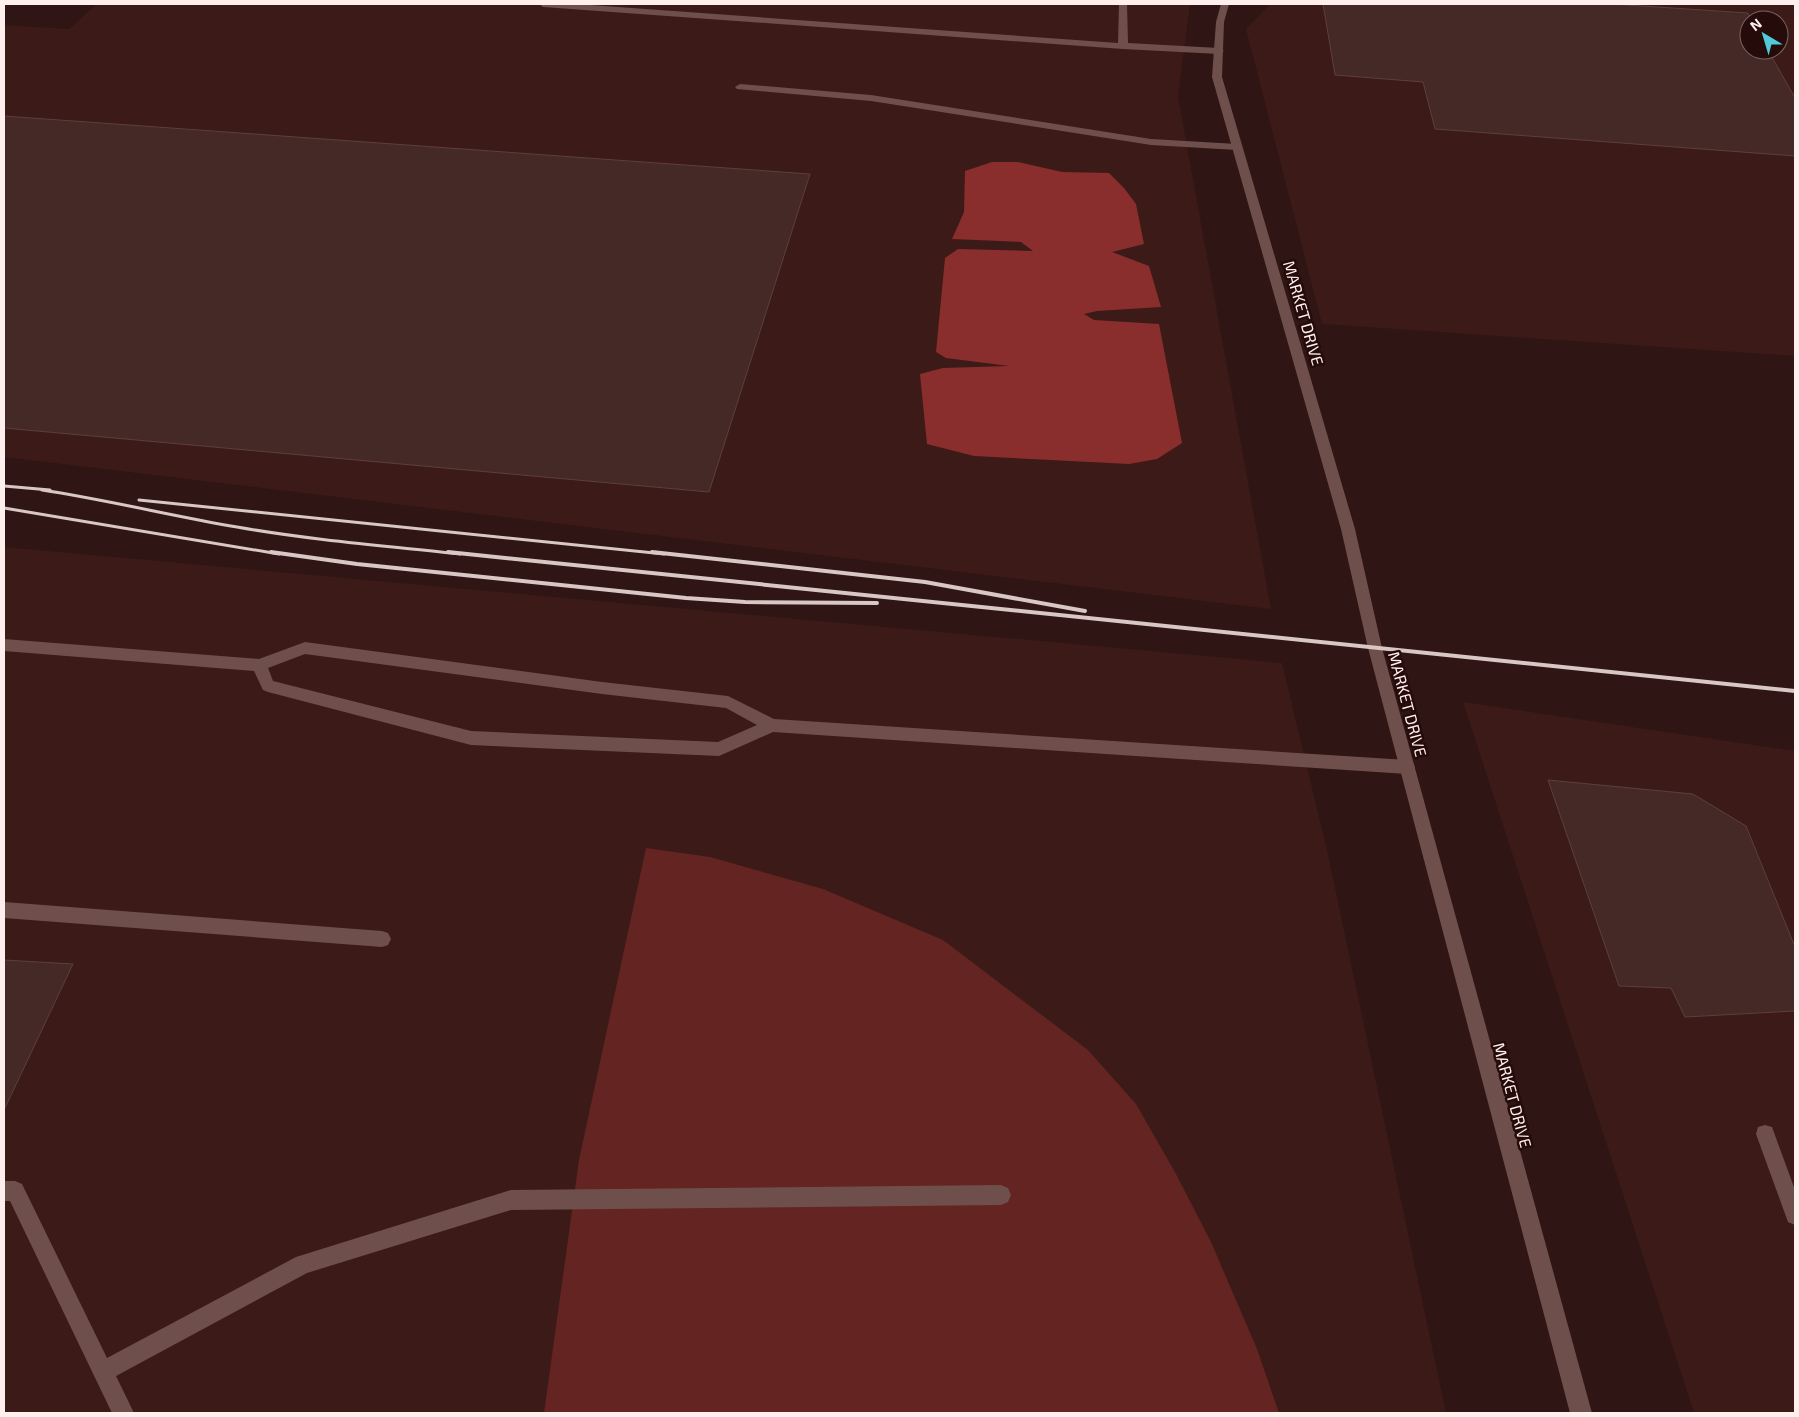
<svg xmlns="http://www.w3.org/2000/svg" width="1799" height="1417" font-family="'Exo 2',sans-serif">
	<rect width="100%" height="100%" fill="#2f1513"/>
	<g fill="#3c1a18" fill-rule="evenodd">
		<path d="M97,4H1190L1178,97L1271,609L4,457V25L69,29Z"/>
		<path d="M1270,4H1795V356L1322,324L1246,29ZM1749,20H1779V50H1749Z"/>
		<path d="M4,547L1282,663L1327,850L1446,1413H4Z"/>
		<path d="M1463,702L1795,751V1413H1694Z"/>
	</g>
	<path fill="#632422" d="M646,848L710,857L823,889L943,940L1088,1050L1136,1104L1176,1174L1211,1242L1257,1349L1279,1413H544L579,1160Z"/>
	<path fill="#892e2d" d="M992,162H1018L1062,172L1109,173L1124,188L1136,204L1144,244L1112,252L1149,266L1161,307L1097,311L1084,314L1094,320L1159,324L1182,443L1157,459L1129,464L974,456L927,444L920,374L943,368L1009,366L946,358L936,352L945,258L958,249L1033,251L1021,242L952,239L964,212L965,171Z"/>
	<g fill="#452927" stroke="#5d3f3c">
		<path d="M1323,4H1612L1748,13L1751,20H1749V50H1768L1795,98V156L1435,129L1423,82L1335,75Z"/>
		<path d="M4,116L810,174L709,492L4,428Z"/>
		<path d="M1548,780L1693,794L1746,826L1795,947V1011L1685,1017L1671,988L1619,986Z"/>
		<path d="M4,960L73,964L4,1110Z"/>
	</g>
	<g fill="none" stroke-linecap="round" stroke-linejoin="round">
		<g fill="#6f4f4c" fill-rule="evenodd">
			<path d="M539,4H576L1118,43L1119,4H1127L1128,43L1219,48L1224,51L1219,54L1123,49L543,7Z"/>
			<path d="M740,84L871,95L1151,139L1237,144L1242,147L1237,150L1151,145L871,101L737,89L735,87Z"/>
			<path d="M4,639L259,659L305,642L602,682L728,696L774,719L1407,760L1412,762L1415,767L1412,772L1407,774L773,732L719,756L471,745L268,692L263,690L254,671L4,651ZM305,654L602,694L726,708L757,725L718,742L471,731L273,681L268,668Z"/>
			<path d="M4,902L382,931L388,933L391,939L388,945L382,947L4,918Z"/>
			<path d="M1765,1125L1772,1127L1795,1190V1225L1788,1222L1756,1134L1758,1127Z"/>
			<path d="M4,1181H15L22,1184L107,1358L296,1257L511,1190L1001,1185L1008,1188L1011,1195L1008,1202L1001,1205L511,1210L307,1273L116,1376L134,1413H112L10,1201H4Z"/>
		</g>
		<path fill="#6f4f4c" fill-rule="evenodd" d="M1221,4H1229L1224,22L1222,77L1355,529L1382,648L1592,1413H1570L1368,648L1341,529L1212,77L1216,22Z"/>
		<g stroke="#d9c7c5" stroke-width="3">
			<path d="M4,486L50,490"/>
			<path d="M42,490C108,500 172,516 237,527C311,540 386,546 460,554"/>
			<path d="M139,500L664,554"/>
			<path d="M4,508L279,554"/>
		</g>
		<g stroke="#d9c7c5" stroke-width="4">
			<path d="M271,552L357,564L686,598L745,602L877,603"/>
			<path d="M448,552L1795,691"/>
			<path d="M652,552L925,582L1085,611"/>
		</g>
	</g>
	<g text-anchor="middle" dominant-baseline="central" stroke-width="5" stroke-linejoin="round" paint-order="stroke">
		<g font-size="16" fill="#ffefed" stroke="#250b0a">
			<text transform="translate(1304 313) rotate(74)">MARKET DRIVE</text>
			<text transform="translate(1408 704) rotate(75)">MARKET DRIVE</text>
			<text transform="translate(1513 1095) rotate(75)">MARKET DRIVE</text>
		</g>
	</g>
	<rect width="1799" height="1417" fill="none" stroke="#ffefed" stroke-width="10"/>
	<g transform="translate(1764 35) rotate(322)"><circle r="24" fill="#250b0a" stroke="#7c6665"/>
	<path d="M0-4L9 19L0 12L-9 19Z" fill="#52cbd8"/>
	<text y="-8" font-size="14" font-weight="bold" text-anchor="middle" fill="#ffefed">N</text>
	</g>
</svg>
